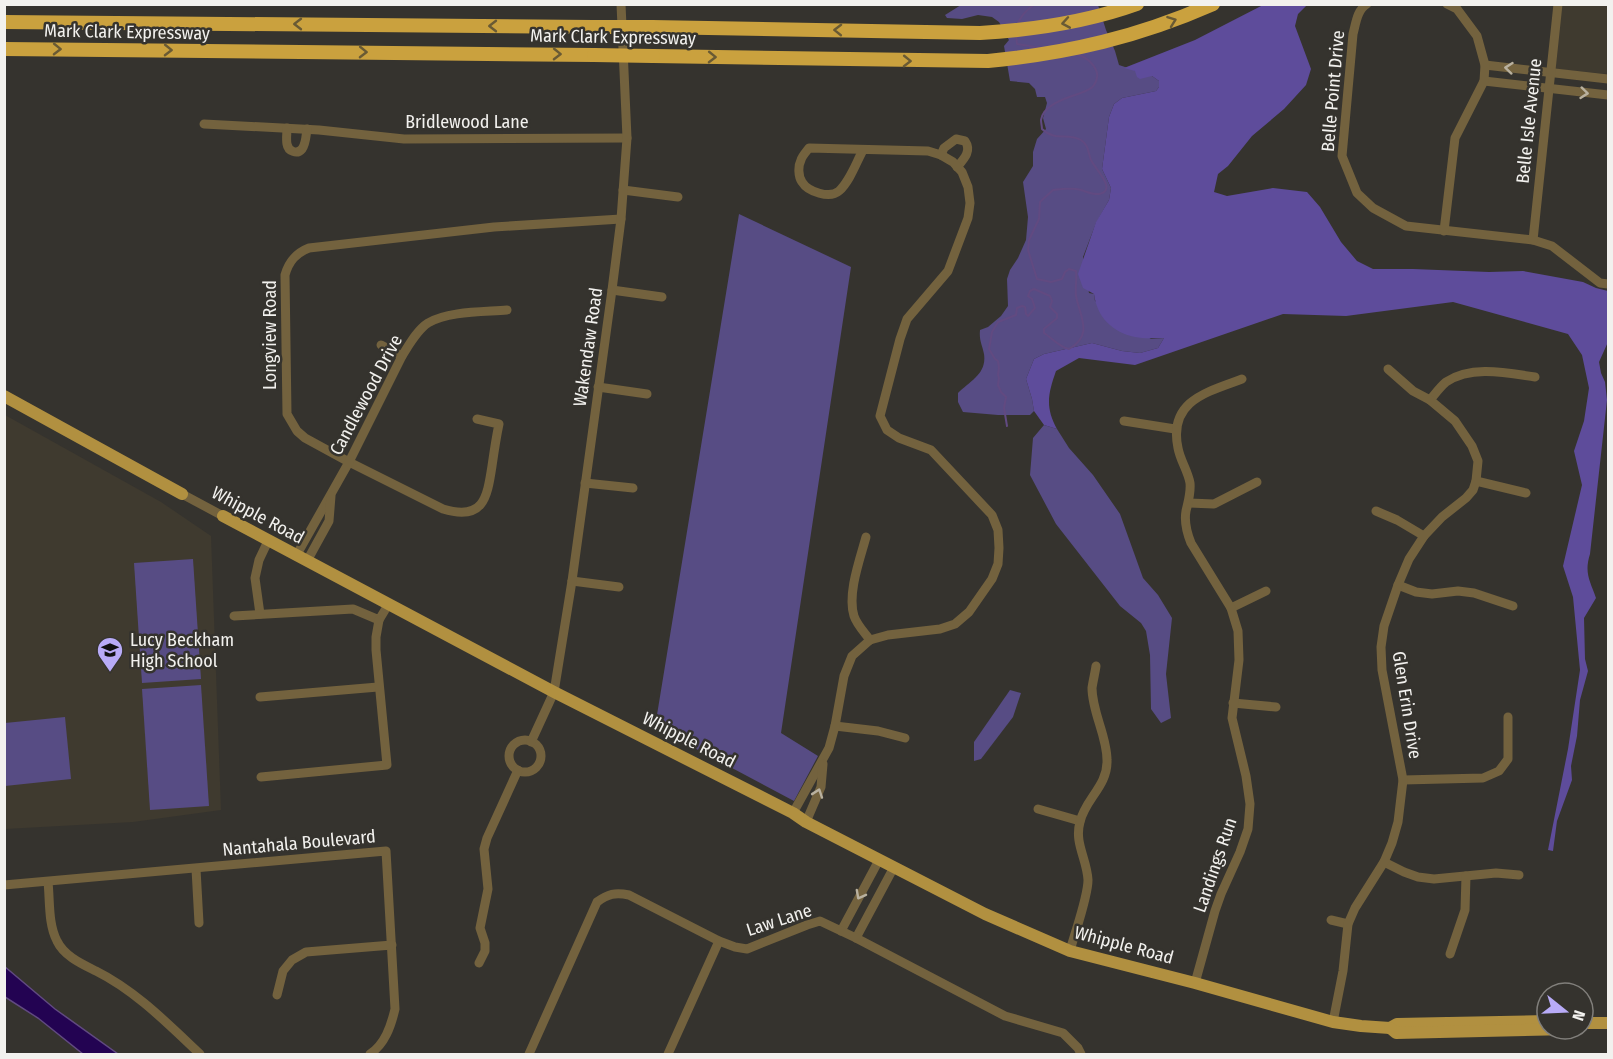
<svg xmlns="http://www.w3.org/2000/svg" width="1613" height="1059" font-family="'Fira Sans Condensed',sans-serif">
	<rect width="100%" height="100%" fill="#35332e"/>
	<g fill="#3f3a2f">
		<path d="M1561,5H1608V74L1554,69Z"/>
		<path d="M5,415L161,502L211,536L221,810L133,822L5,829Z"/>
	</g>
	<g fill="#574c84">
		<path d="M961,5H1098L1106,30L1115,51L1119,65L1152,76L1159,81V87L1156,91L1122,98L1114,104L1109,117L1102,169L1111,188L1109,200L1096,223L1083,257L1089,293L1094,294L1095,301L1151,339L1164,338L1158,348L1140,353L1122,351L1092,343L1044,354L1034,359L1026,379L1032,399L1034,411L1030,415H998L963,412L958,402V393C970,381 987,374 984,354C982,344 979,341 980,330L988,327L1001,316L1008,306L1007,279L1010,270L1018,258L1026,240L1028,217L1023,182L1033,166V152L1037,139L1046,129L1043,118L1047,103L1045,97H1037L1035,89L1029,83L1010,81L1004,46L1009,40L999,22L992,17L978,15L962,19L947,18L945,15Z"/>
		<path d="M739,214L851,267L781,733L818,756L794,801L655,727Z"/>
		<path d="M1044,425L1057,429L1069,448L1093,475L1120,514L1143,578L1158,595L1172,618L1166,674L1171,718L1161,723L1151,709L1150,655L1146,631L1141,623L1120,606L1056,524L1030,475L1033,438Z"/>
		<path d="M193,559L201,679L142,683L134,563Z"/>
		<path d="M201,685L209,806L150,810L142,689Z"/>
		<path d="M1010,690L1021,693L1013,717L981,759L974,761V742Z"/>
		<path d="M65,717L71,779L5,786V723Z"/>
	</g>
	<path fill="#5e4c9b" d="M1263,5H1307L1298,14L1295,26L1311,69L1306,85L1284,109L1252,136L1228,166L1218,174L1214,192L1227,196L1273,188L1307,192L1320,207L1341,242L1357,261L1373,269H1413L1489,272L1523,271L1583,282L1596,288L1608,291V342L1599,362L1601,373L1605,382L1607,400L1590,554C1584,573 1590,581 1596,598L1584,618L1585,659L1588,671L1580,700L1577,736L1571,766L1572,780L1557,821L1553,851L1548,850L1568,749L1580,670L1573,597L1563,566L1582,485L1574,451L1584,421L1589,388L1582,355L1568,334L1453,302L1346,316L1283,314L1135,365L1079,358L1056,371C1048,394 1045,407 1057,429L1044,425L1034,411L1032,399L1026,379L1034,359L1044,354L1092,343L1122,351L1140,353L1158,348L1164,338C1155,338 1144,339 1135,337C1112,332 1097,317 1094,294L1083,288L1078,274L1096,222L1109,200L1111,188L1102,169L1109,117L1114,104L1122,98L1156,91L1159,87V81L1152,76L1140,79L1137,77L1135,71L1124,68L1195,40Z"/>
	<path fill="#230352" stroke="#614a81" stroke-width="1.5" d="M4,966L55,1009L118,1054H83L38,1018L5,997Z"/>
	<g fill="none" stroke-linecap="round" stroke-linejoin="round">
		<g stroke="#614a81" stroke-width="2">
			<path d="M1017,26C1020,16 1026,10 1035,4"/>
			<path d="M1016,34L1017,44L1041,48"/>
			<path d="M1007,426L1004,408L1006,397L1001,392L998,385L999,378L998,375L999,368L998,361L995,359L989,349L992,332L998,322L1016,315L1017,308L1022,306L1025,307L1026,314L1028,316L1035,308L1032,299L1028,296L1030,291L1034,289L1050,296L1052,301L1050,307L1057,314V318L1044,329V333C1052,338 1059,347 1069,349C1094,335 1080,317 1076,296C1075,288 1077,280 1076,271L1069,269L1065,272L1062,279L1051,282L1037,279L1028,250L1029,240L1039,219L1040,202L1053,190C1060,189 1068,188 1076,189C1084,190 1091,195 1099,194C1118,190 1095,169 1091,160C1088,153 1089,145 1081,140C1068,132 1056,142 1042,129C1042,126 1041,123 1041,120C1043,105 1066,98 1078,94C1083,92 1091,90 1094,85C1104,71 1088,57 1076,54"/>
		</g>
		<g stroke="#73623e" stroke-width="9">
			<path d="M1367,4C1357,10 1356,23 1353,34L1342,156L1357,193L1373,208L1406,226L1533,240L1552,246L1600,283L1608,284"/>
			<path d="M1485,65L1608,79"/>
			<path d="M1484,81L1608,95"/>
			<path d="M204,124L319,130L404,139L627,138"/>
			<path d="M287,128C287,133 286,139 287,144C288,151 297,155 302,149C306,144 306,135 307,129"/>
			<path d="M941,155L944,148L956,139L965,141C972,151 964,159 957,167"/>
			<path d="M623,190L678,197"/>
			<path d="M1444,231L1455,138L1484,81L1485,65L1477,36L1457,9L1447,4"/>
			<path d="M1533,240L1558,4"/>
			<path d="M612,290L662,297"/>
			<path d="M381,345L402,356"/>
			<path d="M598,387L647,394"/>
			<path d="M1430,400C1435,394 1440,387 1446,382C1472,365 1507,373 1535,377"/>
			<path d="M477,419L499,424C496,438 494,452 492,466C487,499 483,521 443,509L349,462L305,438L297,431L287,414L285,275C289,261 296,253 309,248L494,227L621,219"/>
			<path d="M1124,421L1175,429"/>
			<path d="M1476,481L1526,493"/>
			<path d="M585,483L633,488"/>
			<path d="M182,494L223,516"/>
			<path d="M1189,503L1214,504L1257,482"/>
			<path d="M1376,511L1397,520L1424,536"/>
			<path d="M866,537C860,559 847,594 854,616C857,625 865,633 870,640"/>
			<path d="M296,556L349,462L402,356C409,345 417,330 428,323C448,311 484,312 507,310"/>
			<path d="M307,561L329,521L331,496"/>
			<path d="M572,581L619,587"/>
			<path d="M1398,585L1416,592L1432,594L1458,591L1474,593L1513,606"/>
			<path d="M1231,608L1266,591"/>
			<path d="M260,614L255,578L259,560L268,541"/>
			<path d="M234,616L353,609L379,620L388,605"/>
			<path d="M260,697L378,687"/>
			<path d="M1233,703L1276,707"/>
			<path d="M835,726L878,731L905,738"/>
			<circle cx="525" cy="756" r="16"/>
			<path d="M531,742L554,692L572,581L612,290L621,219L627,138L621,4"/>
			<path d="M261,777L387,765L376,650V637L379,620"/>
			<path d="M1403,780L1483,778L1499,771L1508,759V717"/>
			<path d="M1038,809L1080,821"/>
			<path d="M793,813L829,748L835,726L844,676L852,656L870,640L888,635L940,629L955,624L969,612L992,579L998,564L999,548L998,530L992,515L931,450L899,438L887,430L880,416L900,339L907,319L948,271L968,218L970,203L968,187L962,172L953,162L941,155L928,151L809,148C806,152 802,156 801,160C798,166 798,176 802,182C808,192 830,199 839,191C850,181 856,163 863,150"/>
			<path d="M806,822L821,787L823,764"/>
			<path d="M1384,862L1404,872L1418,877L1434,879L1496,873L1519,875"/>
			<path d="M196,869L199,923"/>
			<path d="M48,882C50,900 48,924 57,941C64,956 82,964 96,971C136,991 168,1024 200,1054"/>
			<path d="M4,885L386,851L395,1009C391,1026 385,1044 370,1054"/>
			<path d="M1331,920L1348,924"/>
			<path d="M841,931L879,860"/>
			<path d="M856,938L894,867"/>
			<path d="M1070,951C1075,932 1088,897 1088,880C1087,859 1074,843 1080,822C1085,799 1108,786 1107,760C1107,736 1092,712 1092,688C1093,681 1095,673 1096,666"/>
			<path d="M1450,954L1465,910L1466,876"/>
			<path d="M479,963L485,951V943L480,928L488,889L484,849L487,838L518,770"/>
			<path d="M1195,983L1215,911L1221,894L1240,852L1248,829L1250,804L1246,776L1232,718L1239,660L1238,631L1231,608L1191,543C1187,533 1184,522 1186,511C1188,502 1191,493 1190,483C1188,471 1180,460 1178,448C1168,401 1207,392 1242,379"/>
			<path d="M277,995L283,971L292,960L306,952L392,945"/>
			<path d="M1333,1022L1343,971L1348,924L1355,908L1384,862L1392,843L1398,822L1403,780L1382,670L1381,647L1384,626L1398,585L1409,559L1424,536L1442,517L1466,498L1473,490L1476,481L1478,461L1472,446L1455,421L1430,400L1413,391L1388,369"/>
			<path d="M529,1054L597,902C608,894 615,892 629,895L719,941L735,947L747,949L807,925L820,921L856,938L1005,1016L1063,1033L1078,1048L1081,1054"/>
			<path d="M668,1054L719,941"/>
		</g>
		<g stroke="#b19040" stroke-width="12">
			<path d="M4,396L182,494"/>
			<path d="M223,516L554,692L793,813L806,822L985,914L1070,951L1195,983L1333,1022L1361,1026L1390,1028L1397,1024L1547,1021"/>
			<path d="M1583,1023H1608"/>
			<path d="M1390,1028L1396,1033L1570,1029"/>
		</g>
		<g stroke="#caa13e" stroke-width="14">
			<path d="M4,22L593,27"/>
			<path d="M652,27L980,33C1033,30 1087,22 1137,4"/>
			<path d="M4,49L594,55"/>
			<path d="M653,56L988,61C1069,53 1138,37 1213,4"/>
		</g>
		<g stroke="#caa13e" stroke-width="14">
			<path d="M593,27H652"/>
			<path d="M594,55L653,56"/>
		</g>
	</g>
	<defs><path id="oneway-chevron" d="M-2-3.5L2.5 0L-2 3.5" fill="none" stroke-width="1.6" stroke-linecap="round" stroke-linejoin="round" transform="scale(1.5)"/></defs>
	<g stroke="#695a34">
		<use href="#oneway-chevron" transform="translate(1172 21) rotate(-20)"/>
		<use href="#oneway-chevron" transform="translate(1066 23) rotate(170)"/>
		<use href="#oneway-chevron" transform="translate(298 24) rotate(-180)"/>
		<use href="#oneway-chevron" transform="translate(493 26) rotate(-180)"/>
		<use href="#oneway-chevron" transform="translate(838 30) rotate(-179)"/>
		<use href="#oneway-chevron" transform="translate(57 49) rotate(1)"/>
		<use href="#oneway-chevron" transform="translate(168 50) rotate(1)"/>
		<use href="#oneway-chevron" transform="translate(363 52) rotate(1)"/>
		<use href="#oneway-chevron" transform="translate(557 54) rotate(1)"/>
		<use href="#oneway-chevron" transform="translate(712 57) rotate(1)"/>
		<use href="#oneway-chevron" transform="translate(907 61) rotate(1)"/>
	</g>
	<g stroke="#b9b19f">
		<use href="#oneway-chevron" transform="translate(1509 68) rotate(-174)"/>
		<use href="#oneway-chevron" transform="translate(1584 93) rotate(6)"/>
		<use href="#oneway-chevron" transform="translate(818 793) rotate(-71)"/>
		<use href="#oneway-chevron" transform="translate(860 895) rotate(118)"/>
	</g>
	<defs>
		<g id="school-pin" transform="scale(1.35)"><path d="M0 17L-7.5 6A9.5 9.5 0 1 1 7.5 6Z" fill="#b8abf7" stroke="#35332e"/><path d="M0-5L7-2L0 1L-7-2ZM-4 1L0 2.5L4 1V4Q0 6-4 4Z" fill="#111"/></g>
	</defs>
	<g fill-rule="evenodd">
		<use href="#school-pin" x="110" y="650"/>
	</g>
	<g text-anchor="middle" dominant-baseline="central" stroke-width="5" stroke-linejoin="round" paint-order="stroke">
		<g font-size="18" fill="#f2f1ee" stroke="#35332e">
			<text transform="translate(127 32) rotate(1)">Mark Clark Expressway</text>
			<text transform="translate(613 37) rotate(1)">Mark Clark Expressway</text>
			<text transform="translate(1333 91) rotate(-85)">Belle Point Drive</text>
			<text transform="translate(1529 121) rotate(-84)">Belle Isle Avenue</text>
			<text x="467" y="122">Bridlewood Lane</text>
			<text transform="translate(270 335) rotate(-90)">Longview Road</text>
			<text transform="translate(588 347) rotate(-82)">Wakendaw Road</text>
			<text transform="translate(366 395) rotate(-62)">Candlewood Drive</text>
			<text transform="translate(258 515) rotate(28)">Whipple Road</text>
			<text transform="translate(1407 705) rotate(81)">Glen Erin Drive</text>
			<text transform="translate(689 740) rotate(27)">Whipple Road</text>
			<text transform="translate(299 843) rotate(-5)">Nantahala Boulevard</text>
			<text transform="translate(1215 865) rotate(-71)">Landings Run</text>
			<text transform="translate(779 920) rotate(-18)">Law Lane</text>
			<text transform="translate(1124 945) rotate(15)">Whipple Road</text>
		</g>
		<g font-size="18" fill="#f2f1ee" stroke="#35332e" text-anchor="start">
			<text x="130" y="640">Lucy Beckham<tspan x="130" dy="21">High School</tspan></text>
		</g>
	</g>
	<rect width="1613" height="1059" fill="none" stroke="#f2f1ee" stroke-width="12"/>
	<g transform="translate(1565 1011) rotate(108)"><circle r="28" fill="#35332e" stroke="#817f7b" stroke-width="1.5"/>
	<path d="M0-4.5L10 22L0 15L-10 22Z" fill="#b8abf7"/>
	<text y="-9" font-size="16" font-weight="bold" text-anchor="middle" fill="#f2f1ee">N</text>
	</g>
</svg>
